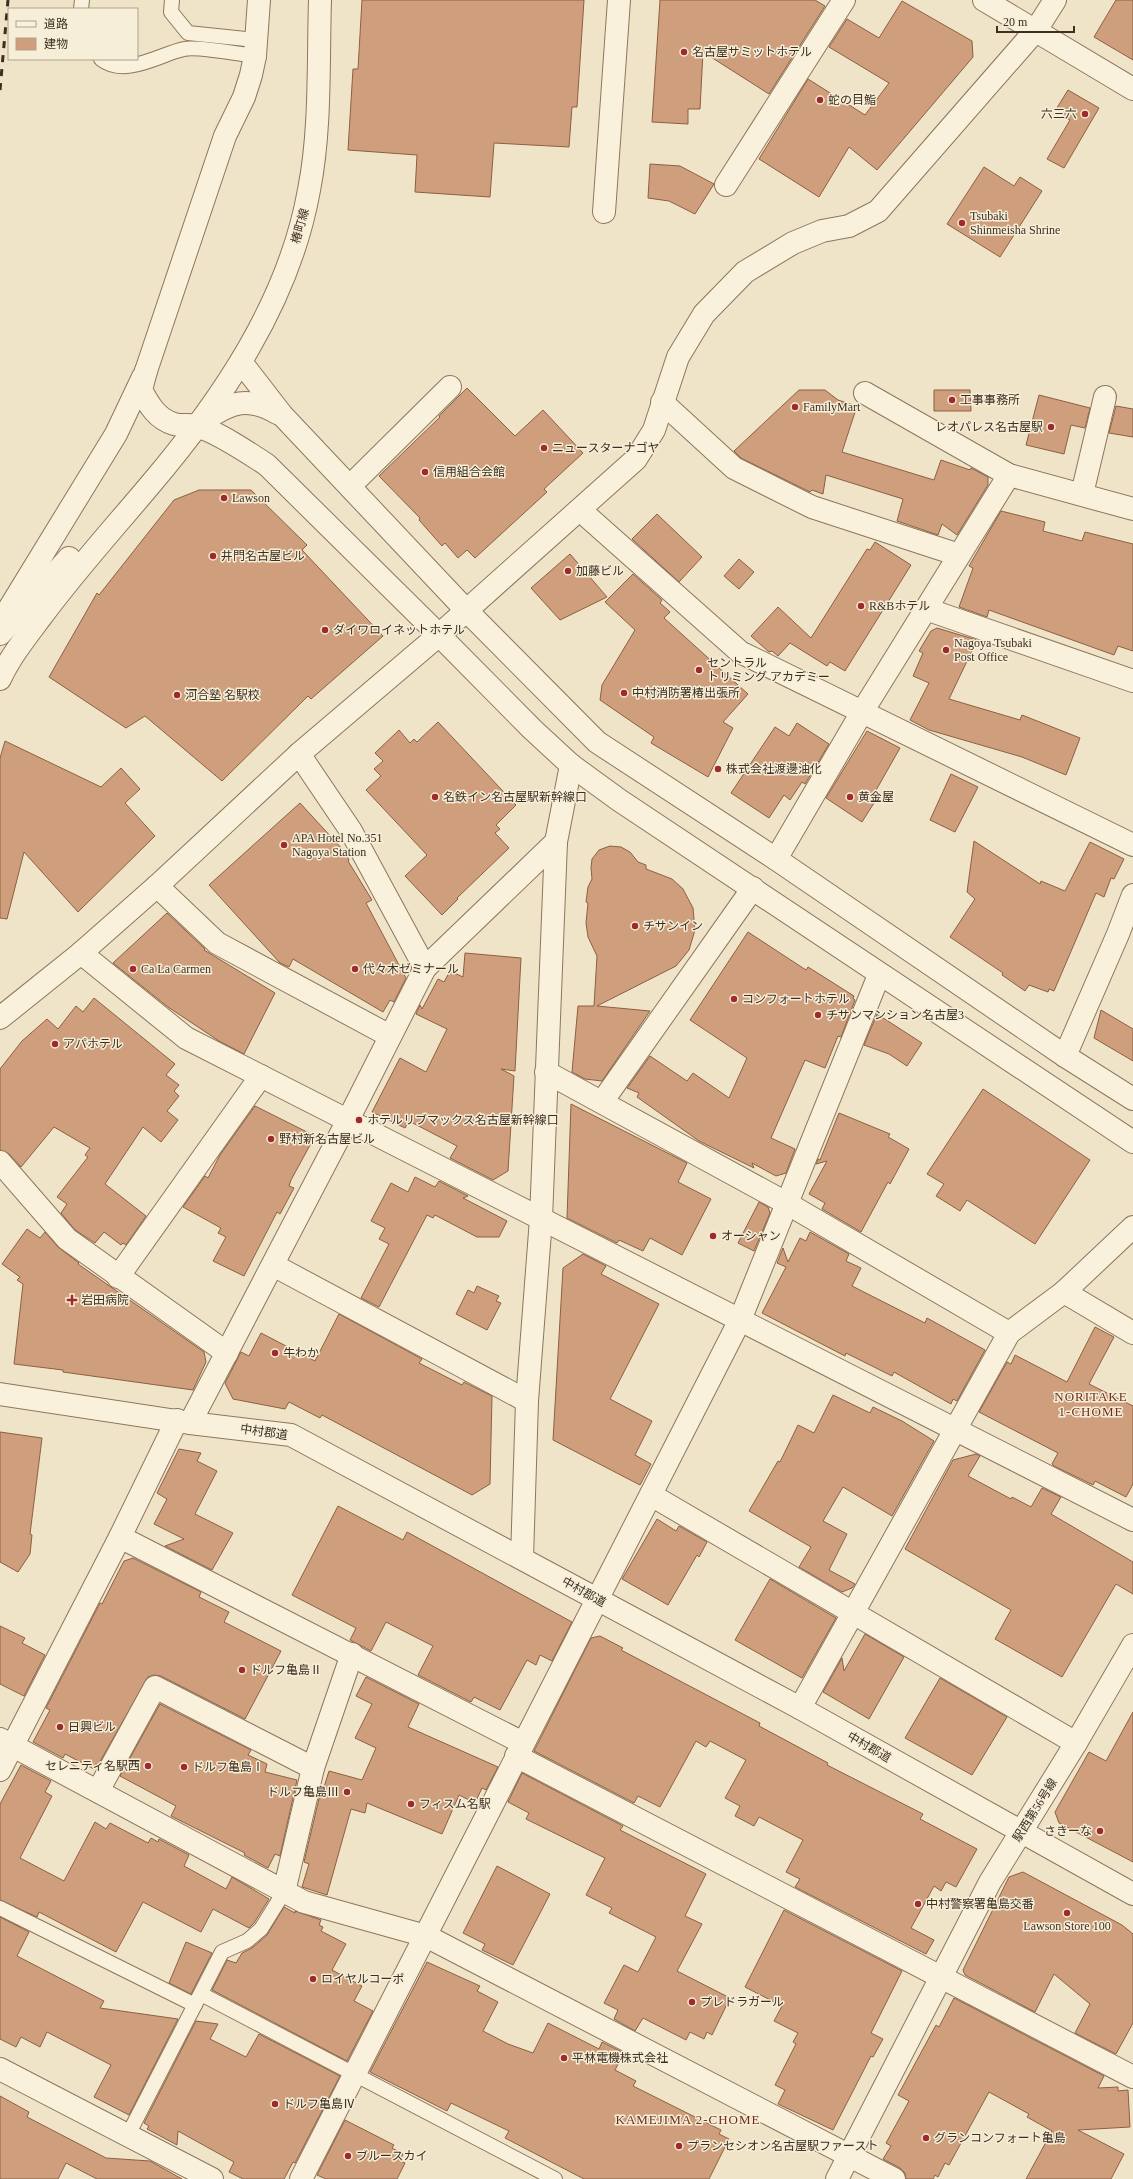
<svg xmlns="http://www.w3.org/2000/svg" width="1133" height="2179" font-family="'Times New Roman','Noto Sans JP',serif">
	<rect width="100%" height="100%" fill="#f0e4c8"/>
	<g fill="#cf9f7d" stroke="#8d5f41">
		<path d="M362,0H584L577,107H572L569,147L494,143L490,197L415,192L417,155L348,150L353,69H358Z"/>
		<path d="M660,0H815L825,6L769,94L703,52L700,109H688V124L652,122Z"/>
		<path d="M1116,0H1133V60L1094,37Z"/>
		<path d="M902,1L972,41L973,57L877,170L849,147L819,197L759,159L808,79L865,115L889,83L829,47L847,19L879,38Z"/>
		<path d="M1068,90L1099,108L1064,168L1047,159L1070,120L1055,111Z"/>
		<path d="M650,164L680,166L714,184L695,214L669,201L648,198Z"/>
		<path d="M984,167L1014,186L1020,177L1042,191L1000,257L947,224Z"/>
		<path d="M467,388L515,436L543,410L583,453L544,489L547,492L475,558L467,550L458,558L445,543L442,546L419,520L420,518L379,476L440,417L439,416Z"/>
		<path d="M799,390H825L838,400L857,406L842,452L934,480L941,460L970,470L971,468L988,477V485L957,535L942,524L938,535L897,521L903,499L826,475L823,494L812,490L810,492L741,458L734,451Z"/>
		<path d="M934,390H970L971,411H934Z"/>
		<path d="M1039,395L1090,408L1085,428L1071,425L1064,454L1026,445Z"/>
		<path d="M1116,406L1133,409V437L1109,433Z"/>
		<path d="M199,490H251L307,545L302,550L383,636L311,699L308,696L222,781L145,716L126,728L49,677L97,593L99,595L174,500Z"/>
		<path d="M1001,511L1045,522L1043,531L1082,541L1085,532L1133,544V651L1118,646L1114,655L989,610L987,617L959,607L973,568L969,566Z"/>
		<path d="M657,514L702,557L679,582L632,539Z"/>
		<path d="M875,542L911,565L845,671L830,662L827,666L790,643L778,656L772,651L769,652L751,636L778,607L811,638L867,549L870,550Z"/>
		<path d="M570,554L607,597L560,620L531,588Z"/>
		<path d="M739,559L754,572L739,589L724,576Z"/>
		<path d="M633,574L662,600L660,603L670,612L664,618L748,694L723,722L733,728L708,777L651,743L654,737L600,700L602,685L635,630L605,602Z"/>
		<path d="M937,628L977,640L949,699L1020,720L1022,715L1080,738L1066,775L1022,757L929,730L910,720L929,683L913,676L923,653L919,651L931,631Z"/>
		<path d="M438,722L516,805L496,825L500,829L495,833L509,848L457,898L458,899L442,915L405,876L427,855L366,790L381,776L374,769L383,761L375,753L399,730L410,743L414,739L417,742Z"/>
		<path d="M797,723L829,744L805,784L802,782L790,800L784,795L769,818L731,793L775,727L789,736Z"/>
		<path d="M867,731L900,748L875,792L879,795L862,822L826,798Z"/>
		<path d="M5,741L101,787L121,768L140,789L125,803L155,836L78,912L24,852L7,919L0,918V758Z"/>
		<path d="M951,774L978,787L955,832L930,820Z"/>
		<path d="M300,803L345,852L349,860L348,861L372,900L366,903L406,978L394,1002L390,1000L383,1012L293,959L289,967L280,963L209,885Z"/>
		<path d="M974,841L1040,884L1041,881L1065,891L1090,842L1124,859L1114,879L1111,878L1104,897L1096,893L1054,991L1049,989L1048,992L1029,985L1025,991L1002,975L1003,973L950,937L975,899L967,892Z"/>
		<path d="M610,846L621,847L630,852L638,862L646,865V869L672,879L683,889L693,908L695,930L689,950L676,966L597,1006L650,1011L602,1081L585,1079L572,1072L578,1006H594L597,956L588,937L586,923L588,903L586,902L588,887L592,879L591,868L592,859L599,850Z"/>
		<path d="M167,913L205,949L204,950L275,993L244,1054L219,1041L168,1007L113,963Z"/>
		<path d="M748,932L806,970L808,967L854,996L853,998L855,1000L841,1037L838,1036L825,1068L805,1060L771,1138L795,1149L786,1173L776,1176L752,1163L754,1168L699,1141L637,1097L639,1093L627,1088L650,1056L687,1081L693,1073L729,1098L747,1058L690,1020Z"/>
		<path d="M465,953L521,958L515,1071L501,1069L514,1076L508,1171L493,1180L450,1158L457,1146L409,1121L405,1128L372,1112L400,1058L426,1072L447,1029L416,1014L420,1005L422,1009L438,979L444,982L450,971L463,977Z"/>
		<path d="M94,998L175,1064L166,1075L179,1085L174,1091L179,1096L167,1111L178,1120L161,1142L143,1127L105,1184L146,1216L126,1245L123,1243L121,1245L104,1232L95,1243L75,1230L61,1213L67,1204L57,1197L88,1157L85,1155L90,1148L54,1127L21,1167L9,1154L0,1150V1069L22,1041L47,1019L58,1029L76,1006L83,1012Z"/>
		<path d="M1101,1010L1133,1029V1061L1094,1038Z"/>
		<path d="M877,1014L922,1043L907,1066L889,1054L864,1045Z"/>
		<path d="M983,1089L1090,1160L1035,1244L967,1200L960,1211L936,1196L944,1184L927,1174Z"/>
		<path d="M571,1104L687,1163L678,1182L711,1199L682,1255L650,1238L643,1251L619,1240L617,1243L567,1218Z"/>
		<path d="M255,1106L315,1136L291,1180L289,1186L294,1188L280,1214L277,1212L244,1276L213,1261L226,1237L218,1233L221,1228L183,1207L205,1176L208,1178L220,1155Z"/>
		<path d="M839,1113L890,1134L888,1137L909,1149L890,1184L888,1182L861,1232L822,1209L825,1203L809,1194L827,1161L816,1164L818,1159L820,1160Z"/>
		<path d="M415,1177L435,1187L439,1181L468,1196L463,1198L507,1221L499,1237H477L435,1215L433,1218L427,1215L379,1307L361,1298L389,1244L379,1239L385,1228L371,1221L391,1183L408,1192Z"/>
		<path d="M759,1202L768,1207L770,1213L754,1251L738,1243Z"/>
		<path d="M27,1229L40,1238L45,1232L58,1247L79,1263L78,1264L204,1352L206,1362L193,1390L63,1372V1370L14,1364L23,1284L17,1280L20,1277L2,1264Z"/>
		<path d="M810,1232L849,1254L846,1261L861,1268L852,1286L925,1323L927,1318L985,1350L957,1401L953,1399L951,1404L894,1372L892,1376L846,1353L845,1356L762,1313L786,1267L777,1263L783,1248L788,1262L800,1238L806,1241Z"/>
		<path d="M583,1254L606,1266L601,1274L659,1304L610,1399L652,1421L635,1455L651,1464L640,1485L553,1440L563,1268Z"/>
		<path d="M477,1286L499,1296L496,1301L501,1303L487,1330L456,1314L468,1290L474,1293Z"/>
		<path d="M339,1314L422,1359L419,1363L462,1385L464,1382L492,1396L490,1484L472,1495L322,1415L320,1418L289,1402L285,1409L233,1399L225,1383L241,1352L249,1356L261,1333L315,1361Z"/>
		<path d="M1095,1327L1114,1337L1089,1384L1133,1406V1484L1126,1497L1095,1481L1093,1485L1054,1466L1052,1464L1058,1453L979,1412L1007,1362L1011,1364L1015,1355L1067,1382Z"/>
		<path d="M833,1395L870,1413L873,1407L902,1421L934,1441L892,1516L843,1487L823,1521L847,1534L829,1570L855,1584L852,1588L842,1592L799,1567L811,1547L749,1511L778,1461L780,1462L798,1425L814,1433Z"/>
		<path d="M0,1432L42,1438L30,1534L32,1535L30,1554L18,1572L0,1562Z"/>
		<path d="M179,1449L201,1453L197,1461L217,1471L195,1514L233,1533L212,1570L165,1546L184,1539L154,1524L167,1499L157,1493Z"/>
		<path d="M976,1454L980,1456L968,1476L1011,1499L1012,1497L1031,1507L1042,1488L1061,1497L1051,1514L1133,1562V1594L1116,1584L1062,1677L995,1639L1011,1610L905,1549L953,1460Z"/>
		<path d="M338,1506L403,1540L407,1532L572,1622L552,1661L540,1655L536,1665L527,1660L500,1710L474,1697L471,1702L418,1675L433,1646L386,1622L371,1651L350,1640L356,1628L292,1595Z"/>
		<path d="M657,1519L676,1531L679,1526L707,1542L699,1557L697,1555L668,1605L622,1579Z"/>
		<path d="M133,1558L201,1592L199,1597L229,1612L224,1622L281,1651L245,1719L161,1676L154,1675L148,1677L98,1765L96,1764L94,1769L65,1754L63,1758L33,1742L50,1710L46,1708L100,1603L102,1604L124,1561Z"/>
		<path d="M770,1579L836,1618L802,1678L735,1640Z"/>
		<path d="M0,1626L25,1638L22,1643L45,1655L24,1696L0,1684Z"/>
		<path d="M865,1634L904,1657L869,1719L823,1692L842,1658L844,1671Z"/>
		<path d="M600,1636L623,1648L621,1650L760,1723L759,1726L828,1763L827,1765L923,1814L920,1819L977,1849L956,1887L946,1882L941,1891L934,1886L911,1928L934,1940L926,1954L795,1887L800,1879L786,1872L803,1840L759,1817L754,1826L735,1816L740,1806L725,1798L746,1760L710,1741L706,1747L696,1741L660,1807L638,1796L634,1803L534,1751L591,1638Z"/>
		<path d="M366,1677L419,1704L408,1727L498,1767L486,1790L482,1788L475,1803L459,1795L442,1834L367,1803L365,1813L351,1809L327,1895L302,1887L309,1864L304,1862L322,1786L324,1787L329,1771L362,1780L376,1748L355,1738L372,1704L356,1696Z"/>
		<path d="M940,1678L1007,1717L972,1775L905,1738Z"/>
		<path d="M160,1704L251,1750L248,1755L267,1764L265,1772L297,1780L280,1856L275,1854L268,1868L244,1855L245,1853L171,1816L176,1806L120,1776Z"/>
		<path d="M1133,1712V1862L1059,1823L1055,1812L1089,1752L1106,1761Z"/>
		<path d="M21,1765L51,1781L45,1792L52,1796L20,1858L64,1881L95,1822L106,1829L110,1823L148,1843L151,1838L158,1842L159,1839L189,1855L184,1866L226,1889L232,1877L269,1899L254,1923L249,1928L213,1909L201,1932L143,1902L116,1952L39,1912L37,1917L0,1900V1804Z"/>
		<path d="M522,1773L623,1826L620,1830L706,1874L685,1916L702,1924L677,1971L730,1998L712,2035L707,2032L704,2039L690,2032L686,2040L643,2018L635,2031L614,2019L618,2010L604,2003L624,1965L638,1972L656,1937L609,1913L612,1908L586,1895L605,1858L526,1819L529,1813L508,1802Z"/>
		<path d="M497,1866L550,1894L513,1965L482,1950L485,1944L463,1933Z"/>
		<path d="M1023,1872L1122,1925L1133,1934V2023L1116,2054L1075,2033L1090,2004L1054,1974L1035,2012L965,1975L963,1970L1009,1877Z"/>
		<path d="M284,1907L295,1913V1911L321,1920L319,1925L323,1927L321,1931L346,1944L332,1970L362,1986L354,2001L373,2011L347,2061L212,1990L227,1960L236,1963L242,1953L252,1948L267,1935Z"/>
		<path d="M784,1910L902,1971L871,2033L883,2039L873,2057L871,2056L833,2130L778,2104L785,2090L775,2085L796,2044L793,2042L798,2033L774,2021L782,2006L745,1987Z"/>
		<path d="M0,1917L29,1932L17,1956L104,2001L100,2008L178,2019L129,2115L94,2097L111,2065L47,2032L40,2047L21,2037L16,2047L0,2039Z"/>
		<path d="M186,1942L212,1953L191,1994L169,1983Z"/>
		<path d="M427,1962L480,1986L477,1991L498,2002L483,2031L508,2044L533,2053L548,2023L599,2049L602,2042L624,2053L615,2070L636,2081L633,2086L721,2130L719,2134L729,2139L709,2179H584L505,2138L509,2131L451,2103L447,2111L370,2072Z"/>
		<path d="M954,1998L1104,2076L1098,2088L1118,2087V2091L1128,2090L1130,2127L1078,2130L1124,2154L1111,2179H1026L1052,2131L1027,2117L1029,2114L989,2092L949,2165L945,2163L938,2177L935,2175L933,2179H906L905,2173L900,2168L883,2159L891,2146L886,2143L909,2101L898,2095L936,2025L939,2027Z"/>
		<path d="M196,2021L218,2024L210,2039L246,2057L259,2034L340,2076L295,2163L293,2162L284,2179H243L229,2172L234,2162L178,2131L177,2145L147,2129L149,2126L144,2123Z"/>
		<path d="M0,2096L29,2112L27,2117L106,2158L150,2161L182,2179H97L66,2163L58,2179H0Z"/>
		<path d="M345,2120L394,2145L392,2148L403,2154L400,2161L405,2163L397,2179H326L317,2175Z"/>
	</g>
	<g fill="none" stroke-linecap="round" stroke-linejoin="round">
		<g stroke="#8d765c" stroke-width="16">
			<g id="service">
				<path d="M172,0L171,12L188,33L256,40"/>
				<path d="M81,9L82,0"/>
				<path d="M101,59C125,78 160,54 184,49C196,46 240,54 255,56"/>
				<path d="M0,1908L195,2005"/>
				<path d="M201,1994L555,2179"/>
				<path d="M128,2135L222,1952L247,1941L261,1929L284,1892"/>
			</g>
		</g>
		<g stroke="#8d765c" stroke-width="24">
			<g id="minor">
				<path d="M726,185L844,0"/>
				<path d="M146,371L225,136L244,97L251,75L255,56"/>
				<path d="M865,393L1009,475L1133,509"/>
				<path d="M662,402L734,468L812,507L959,555"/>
				<path d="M350,486L450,387"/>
				<path d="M1082,494L1105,397"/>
				<path d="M580,510L740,652L1133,845"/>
				<path d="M926,609L1133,681"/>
				<path d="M299,754L351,831L425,968"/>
				<path d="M776,859L862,712L1009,475"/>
				<path d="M157,886L217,943L390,1036"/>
				<path d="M81,953L186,1038L1133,1520"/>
				<path d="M1065,1056L1118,934L1133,895"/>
				<path d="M546,1072L788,1204L1009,1333"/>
				<path d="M602,1102L753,888"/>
				<path d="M0,1162L67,1239L227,1353"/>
				<path d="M273,1265L527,1401"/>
				<path d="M118,1277L261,1076"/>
				<path d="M1064,1292L1133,1333"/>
				<path d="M190,1423L348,1120L425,968L556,842"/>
				<path d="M651,1495L1076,1743"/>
				<path d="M120,1537L523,1743"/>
				<path d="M522,1558L527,1401L541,1219L556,842L571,765"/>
				<path d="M800,1708L1009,1333L1064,1292L1133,1227"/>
				<path d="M0,1739L304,1902L426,1936L894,2179"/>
				<path d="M516,1756L1133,2077"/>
				<path d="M0,1770L120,1537L177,1420"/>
				<path d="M98,1791L155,1687L313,1768"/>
				<path d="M284,1892L313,1768L352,1654"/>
				<path d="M0,2069L212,2179"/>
				<path d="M301,2179L740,1320L879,975"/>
			</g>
		</g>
		<g stroke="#8d765c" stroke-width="24">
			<g id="tertiary">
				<path d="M984,0L1133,89"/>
				<path d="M255,56L259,0"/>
				<path d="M604,212L619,0"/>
				<path d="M241,362L282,415L466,610L597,742L776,859L1065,1056L1133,1099"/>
				<path d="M146,371L141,390C149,405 157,419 174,424C181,426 189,424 196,426C216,431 249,453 267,465L439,635L532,729L571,765L619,800L1133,1142"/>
				<path d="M205,420C231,402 248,396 277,413"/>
				<path d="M4,617L116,434L143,377"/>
				<path d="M0,634L69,558"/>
				<path d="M0,679C10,657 26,637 41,617C75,571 113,529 150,485C222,400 289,302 309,190C321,129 318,63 320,0"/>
				<path d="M0,1018L81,953L157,886L299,754L439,635L636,459L654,430L678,357L704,314L745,272L793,243L822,231L849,226L878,211L1036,30L1055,0"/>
				<path d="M0,1394L190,1423L291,1435L800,1708L1133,1894"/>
				<path d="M837,2179L990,1882L1076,1743L1133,1645"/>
			</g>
		</g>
		<use href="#service" stroke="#faf1dc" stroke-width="14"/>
		<use href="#minor" stroke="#faf1dc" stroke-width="22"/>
		<use href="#tertiary" stroke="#faf1dc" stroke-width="22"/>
		<path stroke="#3d2e20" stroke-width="3" stroke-dasharray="7 7" stroke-linecap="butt" d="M0,90L8,0"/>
	</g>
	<g fill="#9e2a2b" stroke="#f7eed8" stroke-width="1.5">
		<circle cx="684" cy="52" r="4"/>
		<circle cx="820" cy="100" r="4"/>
		<circle cx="1085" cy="114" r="4"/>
		<circle cx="962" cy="223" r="4"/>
		<circle cx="952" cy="400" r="4"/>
		<circle cx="795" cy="407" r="4"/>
		<circle cx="1051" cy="427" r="4"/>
		<circle cx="544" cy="448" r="4"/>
		<circle cx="425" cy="472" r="4"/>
		<circle cx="224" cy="498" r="4"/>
		<circle cx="213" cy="556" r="4"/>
		<circle cx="568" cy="571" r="4"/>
		<circle cx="861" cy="606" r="4"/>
		<circle cx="325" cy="630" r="4"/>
		<circle cx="946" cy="650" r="4"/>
		<circle cx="699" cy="670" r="4"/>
		<circle cx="624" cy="693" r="4"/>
		<circle cx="177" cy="695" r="4"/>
		<circle cx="718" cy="769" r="4"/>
		<circle cx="435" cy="797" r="4"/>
		<circle cx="850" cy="797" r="4"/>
		<circle cx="284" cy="845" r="4"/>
		<circle cx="635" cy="926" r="4"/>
		<circle cx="133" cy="969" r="4"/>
		<circle cx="355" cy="969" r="4"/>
		<circle cx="734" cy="999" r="4"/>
		<circle cx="818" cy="1015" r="4"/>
		<circle cx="55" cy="1044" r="4"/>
		<circle cx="359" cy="1120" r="4"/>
		<circle cx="271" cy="1139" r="4"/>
		<circle cx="713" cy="1236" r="4"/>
		<path d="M70 1294h4v4h4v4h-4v4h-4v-4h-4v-4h4z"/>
		<circle cx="275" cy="1353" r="4"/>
		<circle cx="242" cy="1670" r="4"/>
		<circle cx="60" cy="1727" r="4"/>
		<circle cx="148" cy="1766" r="4"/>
		<circle cx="184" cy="1767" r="4"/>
		<circle cx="347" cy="1792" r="4"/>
		<circle cx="411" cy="1804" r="4"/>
		<circle cx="1100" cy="1831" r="4"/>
		<circle cx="918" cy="1904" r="4"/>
		<circle cx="1067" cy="1913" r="4"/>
		<circle cx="313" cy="1979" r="4"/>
		<circle cx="692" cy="2002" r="4"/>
		<circle cx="564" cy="2058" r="4"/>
		<circle cx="275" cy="2104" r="4"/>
		<circle cx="926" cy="2138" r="4"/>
		<circle cx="679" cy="2146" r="4"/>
		<circle cx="348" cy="2156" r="4"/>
	</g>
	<g text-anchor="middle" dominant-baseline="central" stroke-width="3" stroke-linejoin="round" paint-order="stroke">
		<g font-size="12" fill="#3d2e20" stroke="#f7eed8" text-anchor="start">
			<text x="692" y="52">名古屋サミットホテル</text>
			<text x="828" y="100">蛇の目鮨</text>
			<text x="1077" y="114" text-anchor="end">六三六</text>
			<text x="970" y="216">Tsubaki<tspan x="970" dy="14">Shinmeisha Shrine</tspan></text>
			<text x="960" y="400">工事事務所</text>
			<text x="803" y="407">FamilyMart</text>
			<text x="1043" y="427" text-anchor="end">レオパレス名古屋駅</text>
			<text x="552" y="448">ニュースターナゴヤ</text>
			<text x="433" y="472">信用組合会館</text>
			<text x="232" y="498">Lawson</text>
			<text x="221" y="556">井門名古屋ビル</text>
			<text x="576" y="571">加藤ビル</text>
			<text x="869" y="606">R&amp;Bホテル</text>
			<text x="333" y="630">ダイワロイネットホテル</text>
			<text x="954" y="643">Nagoya Tsubaki<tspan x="954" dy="14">Post Office</tspan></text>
			<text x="707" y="663">セントラル<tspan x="707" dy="14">トリミング アカデミー</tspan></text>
			<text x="632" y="693">中村消防署椿出張所</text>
			<text x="185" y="695">河合塾 名駅校</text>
			<text x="726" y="769">株式会社渡邊油化</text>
			<text x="443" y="797">名鉄イン名古屋駅新幹線口</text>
			<text x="858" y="797">黄金屋</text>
			<text x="292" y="838">APA Hotel No.351<tspan x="292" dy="14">Nagoya Station</tspan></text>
			<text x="643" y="926">チサンイン</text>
			<text x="141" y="969">Ca La Carmen</text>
			<text x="363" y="969">代々木ゼミナール</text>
			<text x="742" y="999">コンフォートホテル</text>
			<text x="826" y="1015">チサンマンション名古屋3</text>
			<text x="63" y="1044">アパホテル</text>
			<text x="367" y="1120">ホテルリブマックス名古屋新幹線口</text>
			<text x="279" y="1139">野村新名古屋ビル</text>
			<text x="721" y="1236">オーシャン</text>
			<text x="81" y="1300">岩田病院</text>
			<text x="283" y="1353">牛わか</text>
			<text x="250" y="1670">ドルフ亀島Ⅱ</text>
			<text x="68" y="1727">日興ビル</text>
			<text x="140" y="1766" text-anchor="end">セレニティ名駅西</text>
			<text x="192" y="1767">ドルフ亀島Ⅰ</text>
			<text x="339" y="1792" text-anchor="end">ドルフ亀島Ⅲ</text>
			<text x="419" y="1804">フィスム名駅</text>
			<text x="1092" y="1831" text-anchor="end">さきーな</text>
			<text x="926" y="1904">中村警察署亀島交番</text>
			<text x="1067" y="1926" text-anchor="middle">Lawson Store 100</text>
			<text x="321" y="1979">ロイヤルコーポ</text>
			<text x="700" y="2002">プレドラガール</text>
			<text x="572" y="2058">平林電機株式会社</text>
			<text x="283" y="2104">ドルフ亀島Ⅳ</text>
			<text x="934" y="2138">グランコンフォート亀島</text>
			<text x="687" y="2146">プランセシオン名古屋駅ファースト</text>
			<text x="356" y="2156">ブルースカイ</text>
		</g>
		<g font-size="12" fill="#3d2e20" stroke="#f7eed8">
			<text transform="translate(300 226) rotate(-74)">椿町線</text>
			<text transform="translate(264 1432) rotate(8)">中村郡道</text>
			<text transform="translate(584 1592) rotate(29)">中村郡道</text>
			<text transform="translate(869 1747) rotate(30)">中村郡道</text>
			<text transform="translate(1035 1810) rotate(-58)">駅西第56号線</text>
		</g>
		<g font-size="13" letter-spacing="1" fill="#6b2e1e" stroke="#f7eed8">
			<text x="1091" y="1396">NORITAKE<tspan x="1091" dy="15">1-CHOME</tspan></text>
			<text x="688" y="2119">KAMEJIMA 2-CHOME</text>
		</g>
	</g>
	<rect x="8" y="8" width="130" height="52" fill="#f7eed8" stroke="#ada18e"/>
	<rect x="16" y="21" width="20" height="6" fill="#faf1dc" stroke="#ada18e"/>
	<text x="44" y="28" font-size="12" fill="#3d2e20">道路</text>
	<rect x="16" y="38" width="20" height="12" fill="#cf9f7d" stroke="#ada18e"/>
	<text x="44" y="48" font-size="12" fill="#3d2e20">建物</text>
	<path d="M997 26v6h77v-6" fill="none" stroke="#3d2e20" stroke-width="2"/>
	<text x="1003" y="26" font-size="12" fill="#3d2e20" stroke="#f7eed8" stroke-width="3" paint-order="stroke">20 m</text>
</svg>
